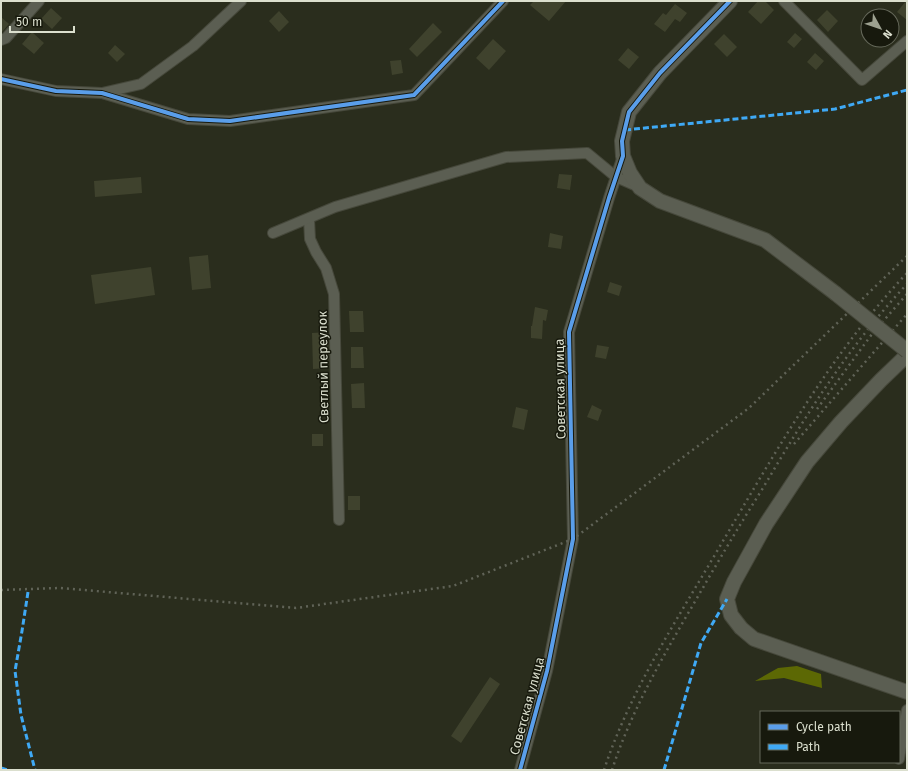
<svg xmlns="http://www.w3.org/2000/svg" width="908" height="771" font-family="'Fira Sans',sans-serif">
	<rect width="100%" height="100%" fill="#2a2d1d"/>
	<path fill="#5c6804" d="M797,666L821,674L822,688L784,678L755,681L778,668Z"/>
	<g fill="#3f422d">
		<path d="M534,1H566L549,21L530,5Z"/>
		<path d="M758,1H765L774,10L761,24L748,12Z"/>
		<path d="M906,1H907V20L897,12Z"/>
		<path d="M675,4L687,13L680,22L675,19L665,32L654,24L663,13L666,15Z"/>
		<path d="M51,8L62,18L52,29L41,19Z"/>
		<path d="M827,10L838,21L828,32L817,20Z"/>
		<path d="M279,11L289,22L279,32L269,21Z"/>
		<path d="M1,17L9,24L1,33Z"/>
		<path d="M433,23L442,32L417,57L409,49Z"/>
		<path d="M32,32L44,43L34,54L22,44Z"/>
		<path d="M795,33L802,39L794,48L787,42Z"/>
		<path d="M724,34L737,47L727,57L714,44Z"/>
		<path d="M493,39L506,51L489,70L476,58Z"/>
		<path d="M115,45L125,54L117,62L108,53Z"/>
		<path d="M628,48L639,57L629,69L618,60Z"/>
		<path d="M815,53L824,61L816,70L807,62Z"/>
		<path d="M401,60L403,73L392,75L390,61Z"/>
		<path d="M559,174L572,175L570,190L557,188Z"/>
		<path d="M141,177L142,193L95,197L94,181Z"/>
		<path d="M550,233L563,236L561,249L548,247Z"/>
		<path d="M208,255L211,288L192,290L189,257Z"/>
		<path d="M151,267L155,295L95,304L91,275Z"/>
		<path d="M610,282L622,286L619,296L607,292Z"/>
		<path d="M535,307L548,310L546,321L543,320L542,339L531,338V326H532Z"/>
		<path d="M349,311H363L364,332H350Z"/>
		<path d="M328,332L329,368L313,369L312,333Z"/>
		<path d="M597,345L609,347L606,359L595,357Z"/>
		<path d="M351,347H363L364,368H351Z"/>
		<path d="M364,383L365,408H352L351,384Z"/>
		<path d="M592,405L602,410L598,421L587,417Z"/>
		<path d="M516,407L528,410L524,430L512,427Z"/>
		<rect x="312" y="434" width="11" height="12"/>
		<rect x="348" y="496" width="12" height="14"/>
		<path d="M490,677L500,684L461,743L451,736Z"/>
	</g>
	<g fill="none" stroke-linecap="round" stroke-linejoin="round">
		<g stroke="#46483b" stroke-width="12">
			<g id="street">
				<path d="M784,1L862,80L907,41"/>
				<path d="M1,40L6,38L39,1"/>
				<path d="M1,79L56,91L102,93L188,119L230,121L414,95L503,1"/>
				<path d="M102,93L141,84L193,46L241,1"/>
				<path d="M309,219L310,239L316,252L326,268L334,294L339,520"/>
				<path d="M273,233L335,207L506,157L587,153L616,177L639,187"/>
				<path d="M899,759L907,710"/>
				<path d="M520,770L547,671L573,539L569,332L609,198L623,156"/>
			</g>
		</g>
		<g stroke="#46483b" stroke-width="16">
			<g id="secondary">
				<path d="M730,1L660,73L629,112L622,141L623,156L630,173L640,188L660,201L765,240L835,293"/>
				<path d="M907,355L881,380L841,422L807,462L766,524L734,582L727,599L731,615L741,628L754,639L907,692"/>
			</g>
		</g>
		<use href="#street" stroke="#5b5e52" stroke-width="10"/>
		<use href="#secondary" stroke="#5b5e52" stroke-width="14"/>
		<g stroke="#606357" stroke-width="2.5" stroke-dasharray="2 4" stroke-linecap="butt">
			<path d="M817,409L872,334L907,294"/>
			<path d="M794,444L907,314"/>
			<path d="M1,590L60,588L296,608L453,586L573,539L749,408L907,256"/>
			<path d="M604,770C629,694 673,626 713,558C772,458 827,358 907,273"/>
			<path d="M612,770C634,702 673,640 708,579C726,548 744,518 763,488C806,415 848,347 907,284"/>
		</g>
		<g stroke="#46483b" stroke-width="16" stroke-linecap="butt">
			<path id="secondary-bridge" d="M835,293L907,351"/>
		</g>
		<use href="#secondary-bridge" stroke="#5b5e52" stroke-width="14"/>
		<g stroke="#3fa9f5" stroke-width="3" stroke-dasharray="6 3" stroke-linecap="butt">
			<path d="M625,130L835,109L907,90"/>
			<path d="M28,592L22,631L15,671L21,715L35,770"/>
			<path d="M1,768L8,770"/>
			<path d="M664,770L701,643L727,599"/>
		</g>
		<g stroke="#17190d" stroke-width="6">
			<g id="cycleway">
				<path d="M1,79L56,91L102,93L188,119L230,121L414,95L503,1"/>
				<path d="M520,770L547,671L573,539L569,332L609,198L623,156L622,141L629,112L660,73L730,1"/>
			</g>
		</g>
		<use href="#cycleway" stroke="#5a9eea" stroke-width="4"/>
	</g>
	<g text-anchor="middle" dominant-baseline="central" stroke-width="3" stroke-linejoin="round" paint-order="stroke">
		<g font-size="13" fill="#dbdfce" stroke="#17190d">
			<text transform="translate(323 367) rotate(-91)">Светлый переулок</text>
			<text transform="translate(560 389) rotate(-91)">Советская улица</text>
			<text transform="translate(527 706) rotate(-75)">Советская улица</text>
		</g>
	</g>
	<rect width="908" height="771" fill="none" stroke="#dbdfce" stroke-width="4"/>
	<rect x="760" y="711" width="140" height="52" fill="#17190d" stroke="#65685a"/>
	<rect x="768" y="724" width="20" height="6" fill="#5a9eea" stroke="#65685a"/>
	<text x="796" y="731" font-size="12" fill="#dbdfce">Cycle path</text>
	<rect x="768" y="744" width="20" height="6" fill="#3fa9f5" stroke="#65685a"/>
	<text x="796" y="751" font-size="12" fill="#dbdfce">Path</text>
	<g transform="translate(880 28) rotate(130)"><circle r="19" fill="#17190d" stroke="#65685a"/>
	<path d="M0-3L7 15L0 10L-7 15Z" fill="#9da190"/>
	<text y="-6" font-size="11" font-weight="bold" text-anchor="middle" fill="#dbdfce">N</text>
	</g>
	<path d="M10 26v6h64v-6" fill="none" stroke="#dbdfce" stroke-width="2"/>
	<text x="16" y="26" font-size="12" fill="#dbdfce" stroke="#17190d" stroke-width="3" paint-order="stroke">50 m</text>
</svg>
